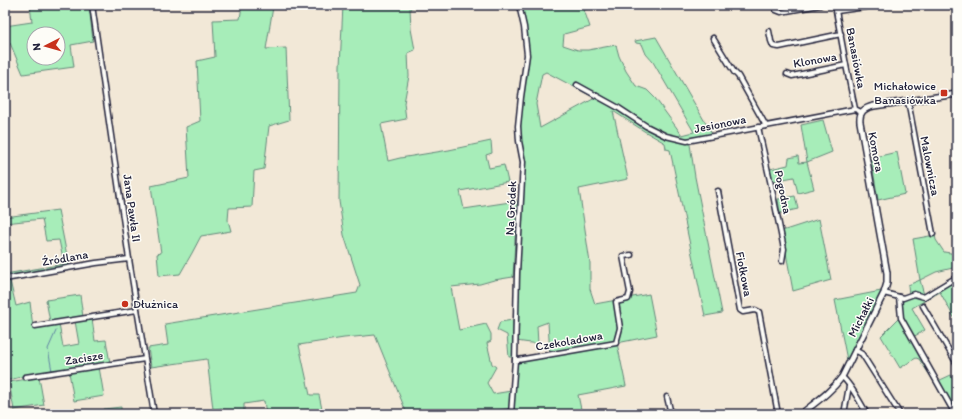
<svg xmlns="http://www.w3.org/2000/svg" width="962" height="419" font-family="Itim,sans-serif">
	<rect width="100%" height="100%" fill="#f2e8d7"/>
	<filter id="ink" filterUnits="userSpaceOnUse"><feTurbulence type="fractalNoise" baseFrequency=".025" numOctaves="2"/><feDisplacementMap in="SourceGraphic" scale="8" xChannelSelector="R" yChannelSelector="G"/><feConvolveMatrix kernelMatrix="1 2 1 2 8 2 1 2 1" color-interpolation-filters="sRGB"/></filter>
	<g filter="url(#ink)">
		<g fill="#a7edb9" stroke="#64887a" fill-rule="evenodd">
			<path d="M30,5H89L93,41L71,45L74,67L23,74L10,43L5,44V26L32,22ZM34,34H58V58H34Z"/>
			<path d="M242,5H285L273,7L266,49L286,48L289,120L269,126L264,169L254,171L252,207L229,208L228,220L231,231L201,236L192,253L180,274L159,276L157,254L161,253L151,186L189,178L186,127L200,121L197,61L215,57L213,20L240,19Z"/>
			<path d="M343,5H426V6L410,8L411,29L415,50L408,53L409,76L404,103L406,119L381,124L388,161L400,158L449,150L491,141L492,153L486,155L489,168L504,165L508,182L460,191L464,209L517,201L513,277L494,280L480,284L451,287L459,330L486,324L491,334V341L487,343L492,364L496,367L487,383L493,394L511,391L510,408L480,414H407L375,335L344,338L299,345L310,395H319L323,414H266L264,401L244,404V414H226L222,408L213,409L207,359L151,367L148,348L168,345L165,324L357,293L360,285L344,235L339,201L340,66Z"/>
			<path d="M521,5H592V7L584,10L590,27L564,34L563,45L578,50H588L616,45L619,56L626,71L636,86L647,90L655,98L682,135L694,132L653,62L646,54L642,44L636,43L635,41L656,37L712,134L689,138L695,177L722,313L705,316L670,150L666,149L665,143L644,131L613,111L628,179L579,189L590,263V289L595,304L649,294L657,335L617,343L626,386L578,395L582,414H512L517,361L550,356L548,322L537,326L538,344L516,341L525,161L520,141L522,98L527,35ZM546,72L595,98L540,128L536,104L542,74Z"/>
			<path d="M823,120L832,152L807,162L814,189L798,193L794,177L773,181L770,169L788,165L789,158L798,156L799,163L807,162L801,125Z"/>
			<path d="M897,152L905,194L878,200L871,158Z"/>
			<path d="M795,196L798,209L780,213L778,199Z"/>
			<path d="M58,210L69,266L5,278V274L64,264L59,240L46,241L42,219L5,223V217Z"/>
			<path d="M819,219L831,280L793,291L782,231Z"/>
			<path d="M935,235L936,240L944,252L957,254V267L936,272L920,280L924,295L915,294L909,295L908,285L920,280L913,239Z"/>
			<path d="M957,279V323L940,292L912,308L925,330L913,337L904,321L902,311L903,300L915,296L925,298Z"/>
			<path d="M10,281L16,306L30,302L33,328L59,324L63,347L79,344L75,321L92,318L95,341L106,340L110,363L25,376L5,381V282Z"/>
			<path d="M881,291V292L847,360L835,300Z"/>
			<path d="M80,295L83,317L50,322L46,300Z"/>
			<path d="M899,318L954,414H952L931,377L919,359L916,358L900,368L881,336Z"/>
			<path d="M513,320V357H509L507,335L497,330L500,322Z"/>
			<path d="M99,367L104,396L74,401L69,372Z"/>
			<path d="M951,375L957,386V413L938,381Z"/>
			<path d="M39,377L44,405L14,410L9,382Z"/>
			<path d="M121,407V414H104V409Z"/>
		</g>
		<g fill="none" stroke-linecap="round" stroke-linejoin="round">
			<path stroke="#6084a3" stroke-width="1" d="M52,371L48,349L56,331"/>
			<g stroke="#22223b" stroke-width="7">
				<g id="minor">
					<path d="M92,5L129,259L154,414"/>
					<path d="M774,5L776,10L781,12L820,5"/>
					<path d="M835,5L846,65L855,109L861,112"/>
					<path d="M837,11L879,5"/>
					<path d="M769,31L771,41L773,46L779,47L841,34"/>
					<path d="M713,38L734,72L738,76L766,126"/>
					<path d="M787,74L792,76L846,65"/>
					<path d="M577,85L617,107L646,126L666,136L687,141L855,109"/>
					<path d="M908,101L933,234"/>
					<path d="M758,127L771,185L784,249L782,261"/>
					<path d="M718,191L740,310L743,312L755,310L759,312L778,414"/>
					<path d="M5,279L96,263L129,259"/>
					<path d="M884,293L903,298L914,294L924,297L957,277"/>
					<path d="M899,297L901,318L955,414"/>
					<path d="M923,306L957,364"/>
					<path d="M35,326L137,310"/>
					<path d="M855,350L862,354L900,414"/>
					<path d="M515,360H518L616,343L620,328L616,302L628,299L630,292L623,256L631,255"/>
					<path d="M25,377L145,359"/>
					<path d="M842,377C851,384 861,404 867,414"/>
					<path d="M667,397L671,414"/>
					<path d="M511,414L515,360L517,273L523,162L519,141L518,126L521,97L527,55L524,27L519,5"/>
					<path d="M844,414L849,386"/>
				</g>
			</g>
			<g stroke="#22223b" stroke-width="8">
				<path id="tertiary" d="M801,414C816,402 831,392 842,377L884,293L887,283V273L860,122C859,112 864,108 874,106L957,94"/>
			</g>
			<use href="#minor" stroke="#fdfcf7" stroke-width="4"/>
			<use href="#tertiary" stroke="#fdfcf7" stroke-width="5"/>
		</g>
	</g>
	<g fill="#c8321e" stroke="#fdfcf7" stroke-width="1.5">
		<rect x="940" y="89" width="8" height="8" rx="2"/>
		<circle cx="125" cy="304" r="4"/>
	</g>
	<g text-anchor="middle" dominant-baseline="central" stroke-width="3" stroke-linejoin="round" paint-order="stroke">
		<g font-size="12" fill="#22223b" stroke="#fdfcf7">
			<text transform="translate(856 58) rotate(79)">Banasiówka</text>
			<text transform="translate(815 60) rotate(-10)">Klonowa</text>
			<text transform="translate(720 124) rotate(-11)">Jesionowa</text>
			<text transform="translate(876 152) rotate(79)">Komora</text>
			<text transform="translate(930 166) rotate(79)">Malownicza</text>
			<text transform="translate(783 192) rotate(78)">Pogodna</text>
			<text transform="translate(132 208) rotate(82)">Jana Pawła II</text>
			<text transform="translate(511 208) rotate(-87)">Na Gródek</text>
			<text transform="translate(65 258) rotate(-10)">Źródlana</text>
			<text transform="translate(744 274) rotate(79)">Fiołkowa</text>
			<text transform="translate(861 317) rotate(-63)">Michałki</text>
			<text transform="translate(569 341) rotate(-10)">Czekoladowa</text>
			<text transform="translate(84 358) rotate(-9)">Zacisze</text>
		</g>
		<g font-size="12" fill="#22223b" stroke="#fdfcf7" text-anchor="end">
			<text x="936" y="86">Michałowice<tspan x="936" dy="14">Banasiówka</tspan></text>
			<text x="133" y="304" text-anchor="start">Dłużnica</text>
		</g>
	</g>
	<rect width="962" height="419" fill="none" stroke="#fdfcf7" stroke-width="20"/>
	<rect x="10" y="10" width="942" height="399" fill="none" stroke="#22223b" stroke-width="1.5" filter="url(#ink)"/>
	<g transform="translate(46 46) rotate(264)"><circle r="19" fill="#fdfcf7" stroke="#a5a5ac"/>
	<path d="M0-3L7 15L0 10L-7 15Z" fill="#c8321e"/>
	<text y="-6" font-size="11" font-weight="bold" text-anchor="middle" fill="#22223b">N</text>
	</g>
</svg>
